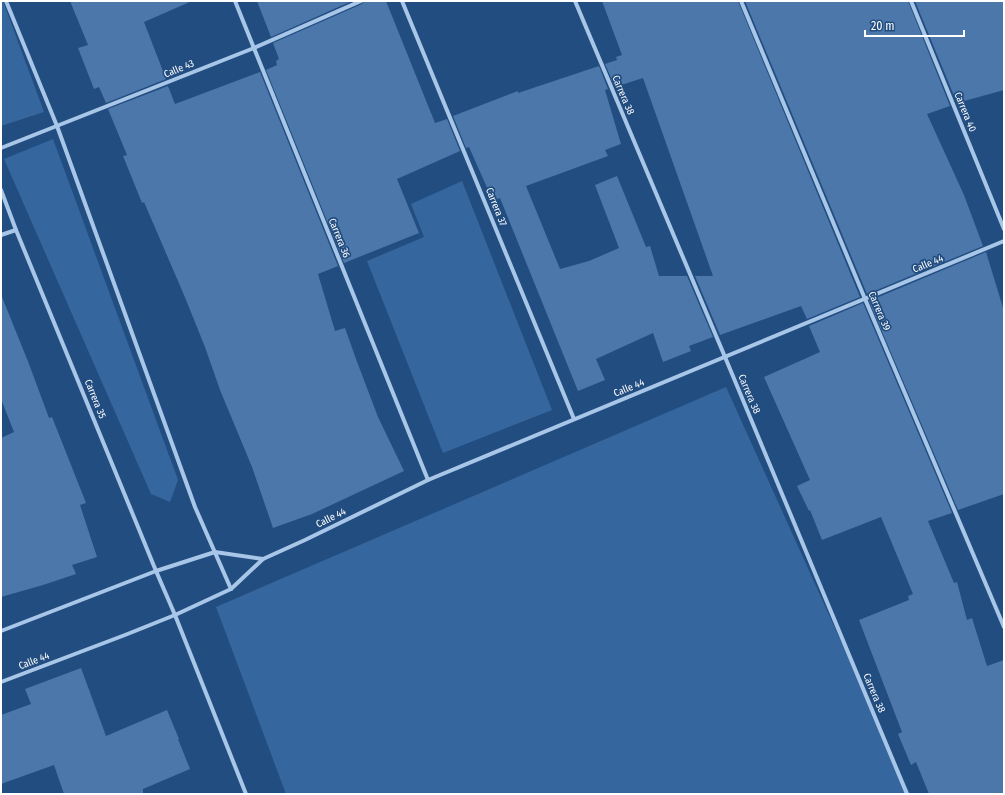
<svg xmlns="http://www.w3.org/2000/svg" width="1005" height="795" font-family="'Fira Sans Condensed',sans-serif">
	<rect width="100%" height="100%" fill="#224d80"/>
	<g fill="#36669e">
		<path d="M1,1H3L44,112L1,126Z"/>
		<path d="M53,139L178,480L170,502L151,494L4,159Z"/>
		<path d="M462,181L552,410L443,453L367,261L424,237L411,204Z"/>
		<path d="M726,387L910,794H286L216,607Z"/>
	</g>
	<g fill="#4b77aa">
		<path d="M70,1H192L144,22L166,79L106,103L99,87L94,89L78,48L88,45Z"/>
		<path d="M257,1H352L271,37Z"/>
		<path d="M364,1H386L435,123L447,119L460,151L397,179L419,233L344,263L266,70L277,65L276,61L279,59L273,43L362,4Z"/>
		<path d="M602,1H738L860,297L807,319L801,306L720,335L695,276H713L643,78L615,87L605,64L617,60L616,57L622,55Z"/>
		<path d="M745,1H908L950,106L927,114L964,195L983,246L867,294Z"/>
		<path d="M915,1H1004V90L957,103Z"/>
		<path d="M599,66L608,89L605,90L621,144L605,150L608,156L526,186L560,269L589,261L619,248L595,185L617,176L646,247L650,246L659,276H687L713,337L689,346L691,351L663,362L653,333L596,359L605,380L578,391L500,198L493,201L469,147L466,148L453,116L518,91V93Z"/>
		<path d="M260,72L338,266L318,274L335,331L345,328L356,359L378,417L404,471L312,514L273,528L252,467L220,390L205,347L184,295L144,202L142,203L123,156L127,155L108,109L168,86L175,104Z"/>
		<path d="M986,252L1004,311V494L958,510L869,301Z"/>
		<path d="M2,297L29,364L49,418L52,417L86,503L80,505L97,557L72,565L76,574L43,585L1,597V438L14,432L1,399V298Z"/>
		<path d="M863,303L952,513L928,521L954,583L957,582L967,620L972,618L987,666L1004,660V794H929L916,762L911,765L898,734L902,732L859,620L909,600L908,596L913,594L881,517L822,540L810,510L809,511L797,486L810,480L764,377L820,352L809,326Z"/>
		<path d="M81,668L106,736L167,710L179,739H178L190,769L143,789V794H64L54,765L1,784V715L31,704L25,689Z"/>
	</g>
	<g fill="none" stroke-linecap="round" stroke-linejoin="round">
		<g stroke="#a8c6e7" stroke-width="4">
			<path d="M6,1L57,126L195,507L231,589"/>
			<path d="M235,1L428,480"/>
			<path d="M402,1L574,419"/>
			<path d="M575,1L725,357L907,794"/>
			<path d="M741,1L865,299L1004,627"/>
			<path d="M911,1L1004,229"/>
			<path d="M1,148L254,48L361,1"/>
			<path d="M1,190L16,230L138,527L156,571L175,615L246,794"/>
			<path d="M1,235L16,230"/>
			<path d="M1,631L156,571L215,552L263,559"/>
			<path d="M1,682L125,635L175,615L231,589L263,559L305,540L428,480L1004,241"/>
		</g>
	</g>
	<g text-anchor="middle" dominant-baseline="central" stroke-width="3.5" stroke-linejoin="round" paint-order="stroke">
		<g font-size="10" fill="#fff" stroke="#224d80">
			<text transform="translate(179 69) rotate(-22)">Calle 43</text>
			<text transform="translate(623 95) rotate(67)">Carrera 38</text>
			<text transform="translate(965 112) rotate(68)">Carrera 40</text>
			<text transform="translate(496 207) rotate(68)">Carrera 37</text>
			<text transform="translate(339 238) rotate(68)">Carrera 36</text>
			<text transform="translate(928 264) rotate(-22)">Calle 44</text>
			<text transform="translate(879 311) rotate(67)">Carrera 39</text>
			<text transform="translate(629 388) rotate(-22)">Calle 44</text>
			<text transform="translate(749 394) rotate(67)">Carrera 38</text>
			<text transform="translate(95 399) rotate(68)">Carrera 35</text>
			<text transform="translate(331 518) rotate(-26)">Calle 44</text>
			<text transform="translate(34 661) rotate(-21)">Calle 44</text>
			<text transform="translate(874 693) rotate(67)">Carrera 38</text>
		</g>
	</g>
	<rect width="1005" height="795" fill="none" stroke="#ffffff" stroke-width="4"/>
	<path d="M865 30v6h99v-6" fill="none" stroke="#ffffff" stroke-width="2"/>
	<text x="871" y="30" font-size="12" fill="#ffffff" stroke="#224d80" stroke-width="3" paint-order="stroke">20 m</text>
</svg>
